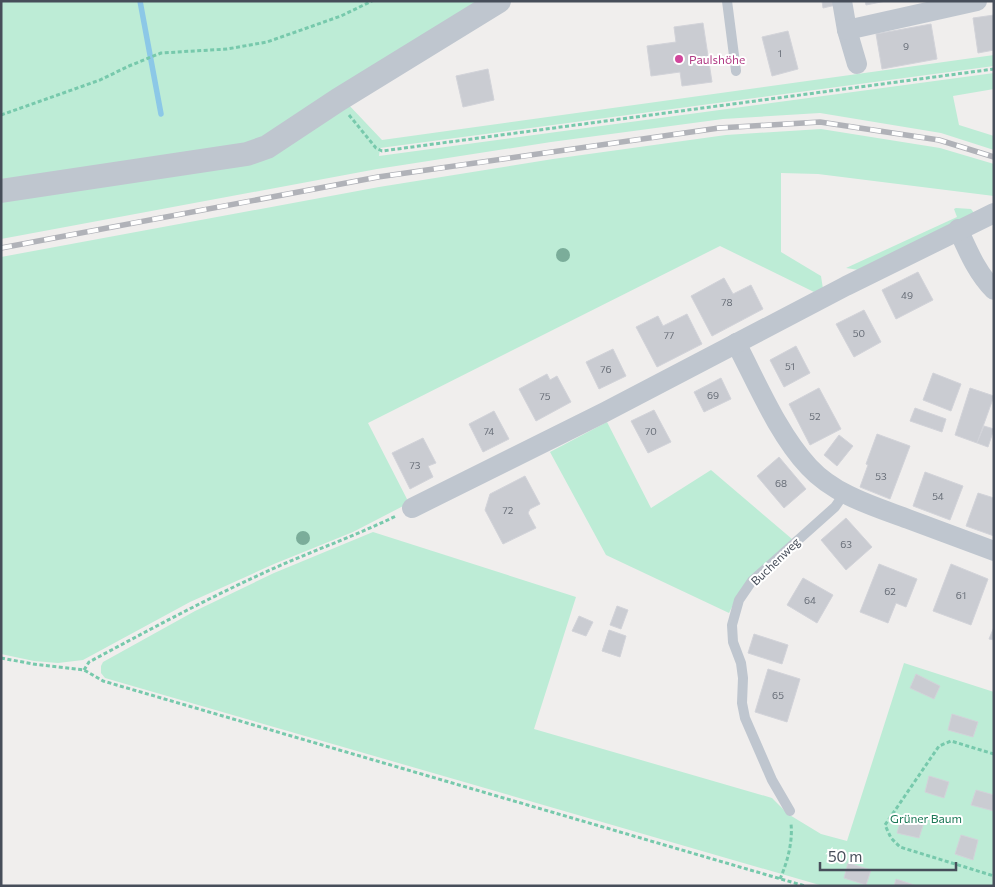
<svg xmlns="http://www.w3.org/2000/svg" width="995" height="887" font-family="Commissioner,sans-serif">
	<rect width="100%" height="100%" fill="#f0eeed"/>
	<g fill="#bdecd6">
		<path d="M1,1H485L266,141L1,184Z"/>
		<path d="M994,55V66L380,148L379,156L994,73V89L953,96L959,125L994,136V150L941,133L820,113L723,119L551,142L377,169L1,239V198L248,161L346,102L382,140Z"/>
		<path d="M821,129L940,148L994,164V196L818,174L781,173V252L821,276L823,289L814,292L720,246L368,423L409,503L353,532L274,564L190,602L83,660L58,663L34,661L1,654V257L379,187L553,159L726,135Z"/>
		<path d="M956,208L971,209L974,213L859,270L846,268L957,217L954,209Z"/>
		<path d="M607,422L651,508L711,470L792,539L737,597L729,613L606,555L550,452Z"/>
		<path d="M373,532L576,597L534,729L772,798L788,814L821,834L847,841L904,663L994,692V886H823L105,678L101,673V666L103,662L195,611L274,573Z"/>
	</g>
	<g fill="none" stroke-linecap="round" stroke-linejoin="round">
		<path stroke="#8cc8e7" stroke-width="5.5" d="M140,1L161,114"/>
	</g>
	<g fill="#caccd2" stroke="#d2d3d9">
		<path d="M822,1H835L836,5L823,8Z"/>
		<path d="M865,1H886L866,5Z"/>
		<path d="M994,15V50L978,53L973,18Z"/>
		<path d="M703,23L712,82L682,86L680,72L651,76L647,46L676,42L674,27Z"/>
		<path d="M931,24L937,59L882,69L876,34Z"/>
		<path d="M788,31L798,69L772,76L762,37Z"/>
		<path d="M488,69L494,100L463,107L456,76Z"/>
		<path d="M918,272L933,300L896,319L882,290Z"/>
		<path d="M724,278L733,294L751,285L763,309L712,336L691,296Z"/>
		<path d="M864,310L881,342L854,357L836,324Z"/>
		<path d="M687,314L702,344L657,367L636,327L658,316L663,326Z"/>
		<path d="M796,346L810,373L784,387L770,360Z"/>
		<path d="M613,349L626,376L599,389L586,362Z"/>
		<path d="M933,373L961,384L951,411L923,400Z"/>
		<path d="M547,374L550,380L557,376L571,402L536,421L519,389Z"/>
		<path d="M721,378L731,399L704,412L694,392Z"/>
		<path d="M819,388L841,429L810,445L789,404Z"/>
		<path d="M970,388L994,396L977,443L955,435Z"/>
		<path d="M915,408L946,419L942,432L910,421Z"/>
		<path d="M654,410L671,442L648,453L631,421Z"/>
		<path d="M494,411L509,439L483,452L469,424Z"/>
		<path d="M984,426L994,429L988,447L977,443Z"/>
		<path d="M877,434L910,446L890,499L860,487L868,465L866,464Z"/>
		<path d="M839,435L853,446L837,466L824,455Z"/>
		<path d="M423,438L436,463L428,466L433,477L410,489L392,453Z"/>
		<path d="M779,457L806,489L784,508L757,476Z"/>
		<path d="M925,472L963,486L950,520L913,506Z"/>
		<path d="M525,476L540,504L530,509L528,513L536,528L503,544L485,510L490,494Z"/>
		<path d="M978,493L994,498V536L966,526Z"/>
		<path d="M846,518L872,547L846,570L821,540Z"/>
		<path d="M879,564L917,579L906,607L896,603L888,623L860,612Z"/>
		<path d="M951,564L988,579L971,625L933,611Z"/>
		<path d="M803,578L833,595L817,623L787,605Z"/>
		<path d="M617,606L628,610L621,629L610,625Z"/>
		<path d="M579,616L593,622L586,636L572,631Z"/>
		<path d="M994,627V640L989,639Z"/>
		<path d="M609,630L626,636L620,657L602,651Z"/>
		<path d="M754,634L788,645L782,664L748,653Z"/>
		<path d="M768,669L800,679L787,722L755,712Z"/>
		<path d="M916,674L940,686L934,699L910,688Z"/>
		<path d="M952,714L978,722L973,737L948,730Z"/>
		<path d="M929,776L949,782L944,798L925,792Z"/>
		<path d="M976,790L994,795V811L971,805Z"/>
		<path d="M902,816L924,822L919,838L897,833Z"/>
		<path d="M961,835L978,840L973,860L955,854Z"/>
		<path d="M848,863L871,870L866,885L844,878Z"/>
		<path d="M896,879L917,886H894Z"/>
	</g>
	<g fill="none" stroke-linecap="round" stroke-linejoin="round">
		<g stroke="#77c9ac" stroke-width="3" stroke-dasharray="4 2.5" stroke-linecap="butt">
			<path d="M1,115L100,80L129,66L161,53L227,49L267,42L341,16L372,1"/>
			<path d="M349,115L376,148L382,151L994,69"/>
			<path d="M1,658L33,664L84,670L103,681L805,886"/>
			<path d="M84,670L89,662C149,630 208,598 270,570C312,551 355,536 396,516"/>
			<path d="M994,754L951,741L939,746L885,825L891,838L900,847L994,876"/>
			<path d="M780,879C787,863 793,842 791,824"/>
		</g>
		<g stroke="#bfc6cf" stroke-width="10">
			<path d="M727,1L736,71"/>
			<path d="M790,811L772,780L745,718L742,703L743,678L741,663L733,642L732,625L739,600L752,581L835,507L844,494"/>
		</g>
		<g stroke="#bfc6cf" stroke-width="20">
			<path d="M842,1L847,30L857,64"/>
			<path d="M847,30L977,1"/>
			<path d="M958,229C968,251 977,273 994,290"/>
			<path d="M736,343C757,383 778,434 809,467C835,495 873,506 908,519C937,530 965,540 994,551"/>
			<path d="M412,508L605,412L846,286L994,213"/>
		</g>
		<path stroke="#bfc6cf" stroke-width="24" d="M1,191L247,154L267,147L338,100L499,1"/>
		<g stroke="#b0b2b8" stroke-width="5.5">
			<path id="rail" d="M1,248L378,177L719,128L820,122L939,140L994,157"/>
		</g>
		<use href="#rail" stroke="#fff" stroke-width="4" stroke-dasharray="11" stroke-linecap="butt"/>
	</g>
	<g fill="#7bad9a">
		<circle cx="563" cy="255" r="7"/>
		<circle cx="303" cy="538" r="7"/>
	</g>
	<circle fill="#d1479c" stroke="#fff" stroke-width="2" cx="679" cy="59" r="5"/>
	<g text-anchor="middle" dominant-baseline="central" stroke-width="4" stroke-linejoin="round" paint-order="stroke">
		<g font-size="10" fill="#686e78">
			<text x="906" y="46">9</text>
			<text x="780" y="53">1</text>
			<text x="907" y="295">49</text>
			<text x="727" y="302">78</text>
			<text x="859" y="333">50</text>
			<text x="669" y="335">77</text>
			<text x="790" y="366">51</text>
			<text x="606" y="369">76</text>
			<text x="713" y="395">69</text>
			<text x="545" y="396">75</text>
			<text x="815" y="416">52</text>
			<text x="489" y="431">74</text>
			<text x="651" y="431">70</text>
			<text x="415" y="465">73</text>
			<text x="881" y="476">53</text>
			<text x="781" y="483">68</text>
			<text x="938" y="496">54</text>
			<text x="508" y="510">72</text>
			<text x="846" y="544">63</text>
			<text x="890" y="591">62</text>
			<text x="961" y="595">61</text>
			<text x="810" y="600">64</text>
			<text x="778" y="695">65</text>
		</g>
		<g font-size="12" fill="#b23c85" stroke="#fff" text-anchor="start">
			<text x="689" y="59">Paulshöhe</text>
		</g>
		<g font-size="12" fill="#474e5a" stroke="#fff">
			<text transform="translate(775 561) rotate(-44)">Buchenweg</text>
		</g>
		<g font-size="12" fill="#1b7856" stroke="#fff">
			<text x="926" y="818">Grüner Baum</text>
		</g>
	</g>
	<rect width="995" height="887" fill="none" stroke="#474e5a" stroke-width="5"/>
	<path d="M820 862v8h136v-8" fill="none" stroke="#474e5a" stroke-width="2.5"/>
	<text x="828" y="862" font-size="15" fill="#474e5a" stroke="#ffffff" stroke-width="4" paint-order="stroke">50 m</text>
</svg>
